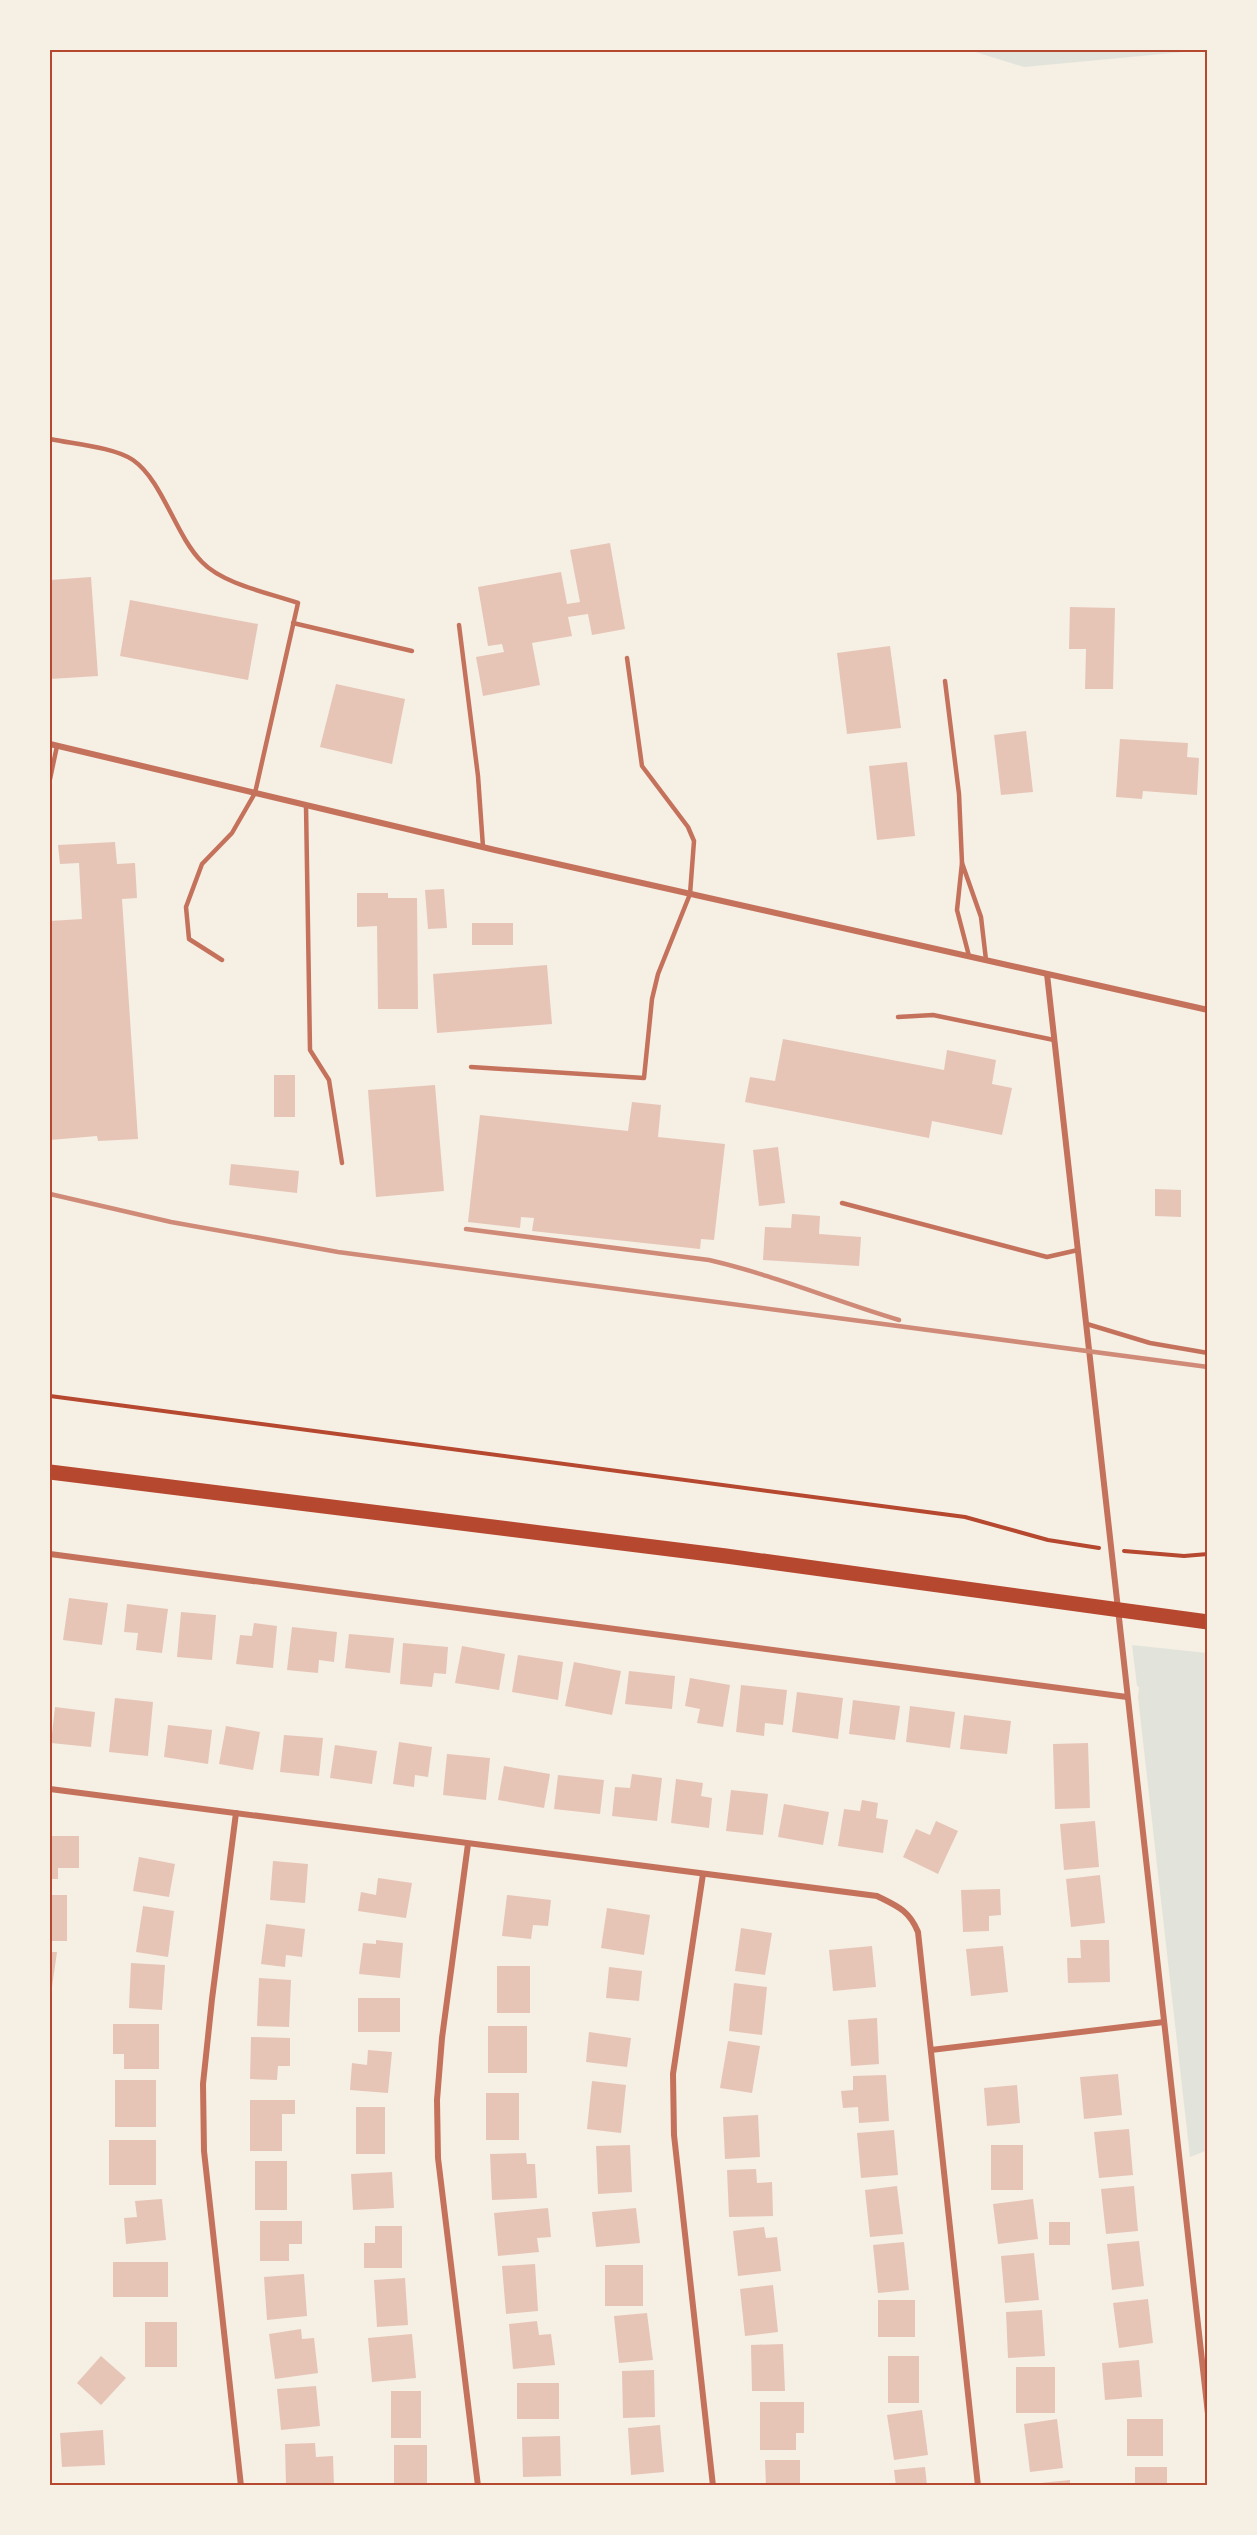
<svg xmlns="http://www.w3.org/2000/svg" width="1257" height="2535" font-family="Barlow,sans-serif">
	<rect width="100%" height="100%" fill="#f6efe4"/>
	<g fill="#e2e4dc">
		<path d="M969,50H1205L1024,67Z"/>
		<path d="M1132,1645L1207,1653L1208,2150L1190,2157L1138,1697L1139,1687L1137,1686Z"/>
	</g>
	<g fill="#e6c5b7">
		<path d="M610,543L625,629L592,635L588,614L568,617L572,636L532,643L540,685L483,696L476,657L504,652L502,644L488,646L478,587L561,572L567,604L580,602L570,550Z"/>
		<path d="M91,577L98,676L50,679V580Z"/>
		<path d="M130,600L258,624L248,680L120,656Z"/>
		<path d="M1070,607L1115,608L1113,689H1085L1086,649H1069Z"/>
		<path d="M890,646L901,728L847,734L837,653Z"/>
		<path d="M336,684L405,699L392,764L320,747Z"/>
		<path d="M1026,731L1033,792L1001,795L994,735Z"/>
		<path d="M1120,739L1188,743L1187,757L1199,758L1197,795L1143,791L1142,799L1116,797Z"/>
		<path d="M907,762L915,836L877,840L869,766Z"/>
		<path d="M115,842L117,864L135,863L137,898L122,899L138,1139L98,1141L97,1136L50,1140V921L82,919L79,863L60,864L58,845Z"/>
		<path d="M444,889L447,928L428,929L425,890Z"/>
		<path d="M357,893H388V898H417L418,1009H378L377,926L357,927Z"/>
		<rect x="472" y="923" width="41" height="22"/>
		<path d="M547,965L552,1024L437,1033L433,974Z"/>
		<path d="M783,1039L944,1070L947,1050L996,1060L992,1084L1012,1088L1002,1135L932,1121L929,1138L745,1102L750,1077L775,1081Z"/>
		<rect x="274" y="1075" width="21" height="42"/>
		<path d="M435,1085L444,1191L376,1197L368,1090Z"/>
		<path d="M632,1102L661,1105L658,1137L725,1144L714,1240L701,1239L700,1249L532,1231L534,1218L521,1217L520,1228L468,1222L480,1115L628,1131Z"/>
		<path d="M778,1147L785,1203L759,1206L753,1150Z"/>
		<path d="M231,1164L299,1171L297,1193L229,1185Z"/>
		<path d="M1155,1189L1181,1190V1217L1155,1216Z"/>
		<path d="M792,1214L820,1216L819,1234L861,1237L859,1266L763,1260L765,1227L791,1228Z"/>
		<path d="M69,1598L108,1603L102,1645L63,1640Z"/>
		<path d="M127,1604L168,1609L162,1653L136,1650L138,1633L124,1632Z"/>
		<path d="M181,1612L216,1615L212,1660L177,1657Z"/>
		<path d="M254,1623L277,1626L273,1668L236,1664L240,1635L252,1636Z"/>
		<path d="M292,1627L337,1632L334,1662L319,1660L318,1673L287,1670Z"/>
		<path d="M349,1634L394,1638L390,1673L345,1668Z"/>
		<path d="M403,1643L448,1647L446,1674L434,1673L432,1687L400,1684Z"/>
		<path d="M462,1646L505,1654L499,1690L455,1683Z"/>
		<path d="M518,1655L563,1662L558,1700L512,1692Z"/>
		<path d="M574,1662L621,1671L612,1715L565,1706Z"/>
		<path d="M629,1671L675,1676L672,1709L625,1704Z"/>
		<path d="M690,1678L730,1685L723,1727L697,1723L700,1709L685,1706Z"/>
		<path d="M741,1685L787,1690L783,1725L765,1723L764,1736L736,1732Z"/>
		<path d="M797,1692L843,1698L838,1739L792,1732Z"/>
		<path d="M115,1698L153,1702L148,1756L109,1752Z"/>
		<path d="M853,1700L900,1706L895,1740L849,1734Z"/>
		<path d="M910,1706L955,1712L950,1748L906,1742Z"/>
		<path d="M55,1707L95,1712L91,1747L51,1743Z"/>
		<path d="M964,1715L1011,1721L1007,1754L960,1749Z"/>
		<path d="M168,1725L212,1730L208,1764L164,1757Z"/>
		<path d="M226,1726L260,1732L253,1770L219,1764Z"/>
		<path d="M284,1735L323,1738L319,1776L280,1772Z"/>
		<path d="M399,1742L432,1747L428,1777L415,1775L414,1787L393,1784Z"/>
		<path d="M1088,1743L1090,1808L1055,1809L1053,1744Z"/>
		<path d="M335,1745L377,1751L372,1784L330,1778Z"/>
		<path d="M447,1754L490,1758L486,1800L443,1795Z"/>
		<path d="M504,1766L550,1774L544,1808L498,1800Z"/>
		<path d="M632,1774L662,1778L657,1821L612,1816L615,1787L630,1788Z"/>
		<path d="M558,1775L604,1780L600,1814L554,1809Z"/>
		<path d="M676,1779L703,1783L701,1796L712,1798L709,1828L671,1823Z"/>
		<path d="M731,1790L768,1794L763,1835L726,1831Z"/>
		<path d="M862,1800L878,1803L876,1818L888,1820L883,1853L838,1846L844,1809L860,1811Z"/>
		<path d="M784,1804L829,1812L823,1845L778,1837Z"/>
		<path d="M936,1821L958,1831L938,1874L903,1857L916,1829L930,1835Z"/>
		<path d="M1095,1821L1099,1867L1064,1870L1060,1824Z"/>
		<path d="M50,1836H79V1868H58V1879H50Z"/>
		<path d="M139,1857L175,1864L169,1897L133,1891Z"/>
		<path d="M273,1861L308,1864L305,1903L270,1900Z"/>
		<path d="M1100,1875L1105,1923L1071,1927L1066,1879Z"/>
		<path d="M378,1878L412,1883L406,1918L358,1911L361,1892L376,1895Z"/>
		<path d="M1000,1889L1001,1915L989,1916V1931L963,1932L961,1890Z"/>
		<rect x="50" y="1895" width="17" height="46"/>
		<path d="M507,1895L551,1900L548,1926L533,1925L531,1939L502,1936Z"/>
		<path d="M143,1906L174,1911L168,1957L136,1952Z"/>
		<path d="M607,1908L650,1915L644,1955L601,1948Z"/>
		<path d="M266,1924L305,1929L302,1957L286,1955L285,1967L261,1964Z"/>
		<path d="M741,1928L772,1933L765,1975L735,1971Z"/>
		<path d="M376,1940L403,1943L400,1978L359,1974L363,1943L376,1944Z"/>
		<path d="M1080,1940H1109L1110,1982L1068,1983L1067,1958H1081Z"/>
		<path d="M872,1946L876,1987L833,1991L829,1950Z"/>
		<path d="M1003,1946L1008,1992L971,1996L966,1949Z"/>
		<path d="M50,1952H57L51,1994H50Z"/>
		<path d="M131,1963L165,1965L162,2010L129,2008Z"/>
		<rect x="497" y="1966" width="33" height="47"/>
		<path d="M609,1967L642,1971L639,2001L606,1998Z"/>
		<path d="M259,1978L291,1980L289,2027L257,2026Z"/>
		<path d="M734,1983L767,1987L762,2035L729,2031Z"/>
		<rect x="358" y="1998" width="42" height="34"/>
		<path d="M877,2018L879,2064L851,2066L848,2020Z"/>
		<path d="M113,2024H159V2069H124V2054H113Z"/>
		<rect x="488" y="2026" width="39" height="47"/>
		<path d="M589,2032L631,2038L627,2067L586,2062Z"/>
		<path d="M251,2037L290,2038V2066H278L277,2080L250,2079Z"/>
		<path d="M728,2041L760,2046L752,2093L720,2088Z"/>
		<path d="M368,2050L392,2052L388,2093L350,2090L352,2063L367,2065Z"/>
		<path d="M1118,2074L1122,2115L1084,2119L1080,2077Z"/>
		<path d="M886,2075L889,2121L859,2123L858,2107L843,2108L841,2091L853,2090V2076Z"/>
		<rect x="115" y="2080" width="41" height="47"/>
		<path d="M592,2081L626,2085L621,2133L587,2129Z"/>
		<path d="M1017,2085L1020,2123L987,2126L984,2088Z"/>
		<rect x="486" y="2093" width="33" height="47"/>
		<path d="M250,2100H295V2114H282V2151H250Z"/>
		<rect x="356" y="2107" width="29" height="47"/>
		<path d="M758,2115L760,2157L725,2159L723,2117Z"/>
		<path d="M1129,2129L1133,2175L1099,2178L1094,2132Z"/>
		<path d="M894,2130L898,2175L861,2178L857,2133Z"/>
		<rect x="109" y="2140" width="47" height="45"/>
		<path d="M630,2145L632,2192L598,2194L596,2146Z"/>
		<rect x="991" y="2145" width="32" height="45"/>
		<path d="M526,2153L527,2164H535L537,2198L492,2200L490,2154Z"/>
		<rect x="255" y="2161" width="32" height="49"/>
		<path d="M756,2169L757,2183L772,2182L773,2216L729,2217L727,2170Z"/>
		<path d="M392,2172L394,2208L353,2210L351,2174Z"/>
		<path d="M897,2186L903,2234L870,2237L865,2190Z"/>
		<path d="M1134,2186L1138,2231L1106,2234L1101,2189Z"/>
		<path d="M162,2199L166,2240L126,2244L124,2218L137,2217L135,2201Z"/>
		<path d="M1033,2199L1038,2239L998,2244L993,2204Z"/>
		<path d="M548,2208L551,2237L537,2238L539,2252L498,2256L494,2213Z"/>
		<path d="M636,2208L640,2243L596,2247L592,2212Z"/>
		<path d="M260,2221H302V2244H289V2261H260Z"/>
		<rect x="1049" y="2222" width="21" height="23"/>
		<path d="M375,2226H402V2268H364V2243H375Z"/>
		<path d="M764,2227L766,2238L777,2237L781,2271L738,2276L733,2231Z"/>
		<path d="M1139,2241L1144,2286L1112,2290L1107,2244Z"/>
		<path d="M904,2242L909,2290L878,2293L873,2245Z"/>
		<path d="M1034,2253L1039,2300L1005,2303L1001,2256Z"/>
		<rect x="113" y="2262" width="55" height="35"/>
		<path d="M535,2264L538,2311L506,2314L502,2266Z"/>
		<rect x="605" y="2265" width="38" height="41"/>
		<path d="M304,2274L307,2316L267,2320L264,2277Z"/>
		<path d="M405,2278L408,2325L377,2327L374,2280Z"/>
		<path d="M773,2285L778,2332L745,2336L740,2289Z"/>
		<path d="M1148,2299L1153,2343L1119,2348L1113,2303Z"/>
		<rect x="878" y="2300" width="37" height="37"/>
		<path d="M1042,2310L1045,2356L1008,2358L1006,2312Z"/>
		<path d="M647,2313L653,2360L619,2363L614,2316Z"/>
		<path d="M537,2321L539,2335L551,2334L555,2365L513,2369L509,2324Z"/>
		<rect x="145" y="2322" width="32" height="45"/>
		<path d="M301,2329L302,2339L314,2338L318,2373L275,2379L269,2334Z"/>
		<path d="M412,2334L416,2378L372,2382L368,2338Z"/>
		<path d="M783,2344L785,2391H752L751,2345Z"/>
		<path d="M101,2356L126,2378L101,2405L77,2383Z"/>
		<rect x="888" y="2356" width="31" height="47"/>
		<path d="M1139,2360L1142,2397L1105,2400L1102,2363Z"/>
		<rect x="1016" y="2367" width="39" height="46"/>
		<path d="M654,2370L655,2417L623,2418L622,2371Z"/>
		<rect x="517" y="2383" width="42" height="36"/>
		<path d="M316,2386L320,2426L281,2430L277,2389Z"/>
		<rect x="391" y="2391" width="30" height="47"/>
		<path d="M760,2402H804V2433H796V2450H760Z"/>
		<path d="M922,2410L928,2455L894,2460L887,2415Z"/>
		<path d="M1057,2419L1063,2468L1030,2472L1024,2424Z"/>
		<rect x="1127" y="2419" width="36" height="37"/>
		<path d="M660,2425L664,2472L631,2475L628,2428Z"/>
		<path d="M103,2430L105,2465L62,2467L60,2433Z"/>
		<path d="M560,2436L561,2476L523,2477L522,2437Z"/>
		<path d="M315,2443L316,2457L333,2456L334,2486H286L285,2444Z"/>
		<rect x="394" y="2445" width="33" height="41"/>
		<path d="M765,2460H800V2486H766Z"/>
		<path d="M925,2467L927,2486H896L894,2470Z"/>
		<rect x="1135" y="2467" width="32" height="19"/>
		<path d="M1070,2480V2486H1031V2484Z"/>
	</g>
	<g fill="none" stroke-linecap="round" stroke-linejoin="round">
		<g stroke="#b5482f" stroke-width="4">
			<path d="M50,1396L965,1517L1048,1540L1099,1548"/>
			<path d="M1124,1551L1184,1556L1208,1554"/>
		</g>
		<g stroke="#c5725c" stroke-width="4.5">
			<path d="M50,439C73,444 114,447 133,460C163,481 175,535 202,562C223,584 269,593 298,603L255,793L232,833L202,864L186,907L189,939L222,960"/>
			<path d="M293,623L412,651"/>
			<path d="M459,625L478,776L483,847"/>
			<path d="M945,681L959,794L962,863"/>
			<path d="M50,779L57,746"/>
			<path d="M306,805L310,1050L329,1080L342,1163"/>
			<path d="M969,956L957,910L962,863L981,917L986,960"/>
			<path d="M898,1017L933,1015L1054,1040"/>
			<path d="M471,1067L644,1078L652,999L658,974L690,894L694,841L688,827L642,766L627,658"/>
			<path d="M842,1203L1047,1257L1078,1250"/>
			<path d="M1087,1324L1150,1343L1208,1353"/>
		</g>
		<g stroke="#c5725c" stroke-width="6">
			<path d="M50,744L495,850L1208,1010"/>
			<path d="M1047,974L1208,2414"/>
			<path d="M50,1554L1127,1697"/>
			<path d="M50,1789L877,1896C897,1906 909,1910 918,1932L978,2486"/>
			<path d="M236,1813L212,1999L203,2084L204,2151L241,2486"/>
			<path d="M468,1844L442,2038L437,2100L438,2158L478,2486"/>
			<path d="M703,1874L673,2074L674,2135L713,2486"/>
			<path d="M931,2050L1164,2022"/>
		</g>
		<path stroke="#b5482f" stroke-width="15" d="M50,1472L726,1556L1208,1622"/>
		<g stroke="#cf8b77" stroke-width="4.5">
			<path d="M50,1194L171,1222L338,1252L1208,1367"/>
			<path d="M466,1229L709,1260C774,1275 835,1301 899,1320"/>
		</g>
	</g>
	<rect width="1257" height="2535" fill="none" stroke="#f6efe4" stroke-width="102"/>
	<rect x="51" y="51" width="1155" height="2433" fill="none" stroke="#b5482f" stroke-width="2"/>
</svg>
